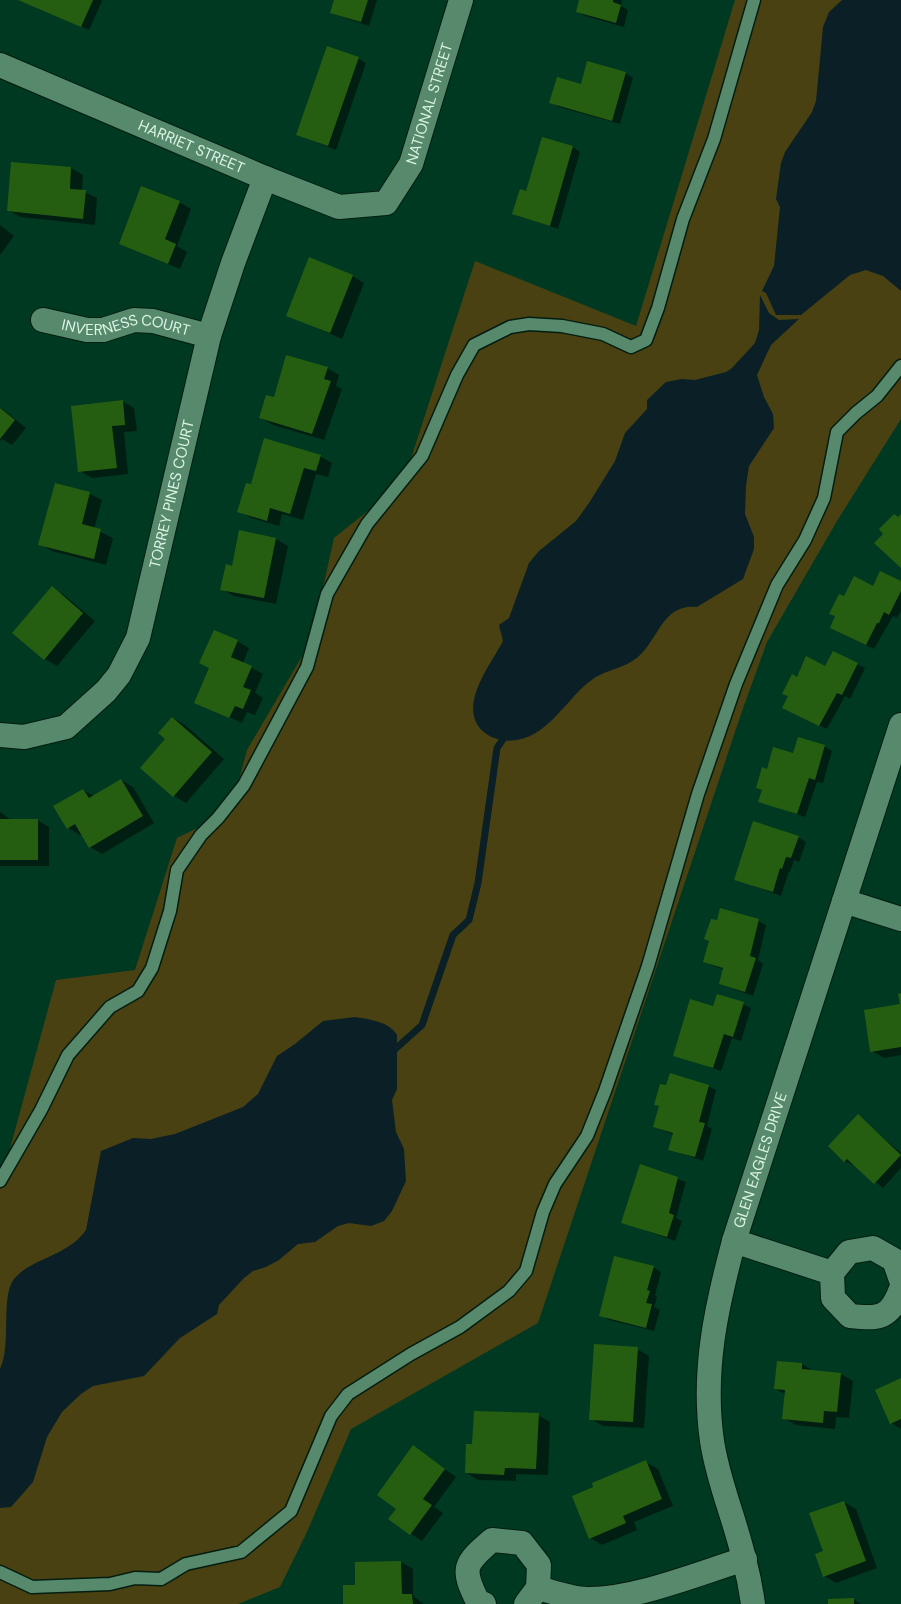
<svg xmlns="http://www.w3.org/2000/svg" width="901" height="1604" font-family="'DM Sans',sans-serif">
	<rect width="100%" height="100%" fill="#003921"/>
	<path fill="#494112" d="M735,0H901V419L837,521L767,642L741,714L538,1323L351,1429L307,1532L280,1587L238,1604H0V1167L9,1152L56,980L135,970L177,838L230,812L247,750L311,641L334,538L403,483L475,261L636,326Z"/>
	<g fill="#0a2026">
		<path d="M842,0H901V291L883,276L866,270L850,275L801,315H776L766,293L762,291L774,266L780,207L776,199L781,163L785,152L812,112L816,101L823,27L829,12Z"/>
		<path d="M760,295L769,313L779,320L799,319L771,345L757,375L764,397L773,414L774,428L749,466L746,486L745,514L754,537V549L743,579L697,607C663,604 660,636 640,655C626,669 609,668 593,679C567,697 551,734 517,740C506,742 494,740 485,733C455,709 490,666 503,641L499,625L509,618L529,563L539,551L576,521L589,503L615,461L625,433L647,409V400L666,382L682,379L695,380L726,372L732,368L755,343L759,330Z"/>
		<path d="M355,1017C369,1019 390,1022 397,1035V1089L392,1100L396,1132L404,1149L406,1181L392,1211L384,1221L371,1226L349,1223L338,1226L315,1242L298,1244L279,1260L266,1267L253,1271L244,1278L219,1305L217,1314L180,1338L144,1376L93,1386L81,1394L62,1412L47,1437L33,1482L11,1507L0,1508V1369C12,1344 0,1297 14,1279C31,1258 67,1257 86,1230L101,1151L133,1138L151,1139L175,1134L243,1107L258,1094L277,1056L295,1044L323,1021Z"/>
	</g>
	<g fill="#0007">
		<path d="M19,0H101L102,1L89,30Z"/>
		<path d="M335,0H377L369,26L331,13Z"/>
		<path d="M581,0H622L621,6L628,10L624,27L585,16L577,11Z"/>
		<path d="M358,58L366,63L336,150L298,135Z"/>
		<path d="M626,73L633,78L620,124L559,107L551,102L582,86Z"/>
		<path d="M573,147L580,152L558,229L514,214L527,193Z"/>
		<path d="M71,168L83,175L82,191L97,198L95,225L20,217L8,210Z"/>
		<path d="M179,202L191,209L177,246L187,252L180,269L120,244Z"/>
		<path d="M0,225L14,236L0,255Z"/>
		<path d="M352,276L364,283L342,339L288,315Z"/>
		<path d="M327,368L339,375L336,386L342,389L324,440L273,425L261,418L275,399Z"/>
		<path d="M122,401L134,408L137,431L124,432L128,474L92,478L80,471Z"/>
		<path d="M0,407L26,428L12,445L2,439L0,441Z"/>
		<path d="M320,456L332,463L328,477L316,474L303,520L282,514L279,526L251,518L239,511L252,486Z"/>
		<path d="M56,485L90,494L102,500L94,529L113,538L106,565L52,551L40,544Z"/>
		<path d="M276,539L288,546L276,604L234,596L222,589L233,567Z"/>
		<path d="M901,582V611L897,618L893,616L874,649L839,632L836,616L844,598L873,587Z"/>
		<path d="M52,588L64,595L95,621L57,666L45,659L14,633Z"/>
		<path d="M237,641L249,648L243,663L263,674L255,693L263,698L255,715L247,712L242,723L196,702Z"/>
		<path d="M857,664L865,668L850,699L845,696L827,729L792,712L797,678L826,667Z"/>
		<path d="M173,718L185,725L224,759L186,803L174,796L167,739Z"/>
		<path d="M824,746L832,751L823,783L817,782L805,817L759,801L763,791L757,788L768,770L794,755Z"/>
		<path d="M121,780L133,787L154,823L102,854L90,847L82,834L80,835L68,828L83,790L94,796Z"/>
		<path d="M0,812L11,820H37L49,827V866H0Z"/>
		<path d="M798,837L806,842L799,862L794,860L790,872L789,871L781,896L736,879Z"/>
		<path d="M758,921L766,925L758,960L763,964L753,996L720,984L724,970L705,962L710,941Z"/>
		<path d="M901,995V1055L884,1058L872,1051L901,1005Z"/>
		<path d="M743,1004L751,1008L741,1041L732,1038L721,1071L675,1055L714,1007Z"/>
		<path d="M708,1086L716,1090L707,1126L712,1129L703,1161L670,1149L674,1135L654,1127L660,1107L655,1104Z"/>
		<path d="M858,1116L901,1153V1168L883,1188L854,1164L853,1165L845,1161Z"/>
		<path d="M641,1166L686,1182L676,1218L682,1221L675,1241L623,1222Z"/>
		<path d="M653,1267L661,1272L655,1295L657,1297L654,1307L660,1310L654,1331L609,1320L601,1315Z"/>
		<path d="M637,1349L649,1356L644,1428L603,1426L591,1419Z"/>
		<path d="M778,1362L802,1364L815,1372L841,1374L853,1381L849,1418L836,1417L835,1429L796,1425L784,1418L786,1395L776,1389Z"/>
		<path d="M901,1379V1429L891,1423Z"/>
		<path d="M538,1415L550,1422L548,1475L516,1474V1481L478,1480L466,1473L474,1446Z"/>
		<path d="M413,1447L456,1477L434,1507L443,1513L422,1541L411,1534L398,1509Z"/>
		<path d="M646,1462L658,1469L673,1506L634,1522L637,1530L602,1545L590,1538Z"/>
		<path d="M844,1502L856,1509L877,1568L836,1583L824,1576V1552Z"/>
		<path d="M401,1562L413,1569V1596L424,1604H344L357,1586Z"/>
		<path d="M854,1600L861,1604H829Z"/>
	</g>
	<g fill="none" stroke-linecap="round" stroke-linejoin="round">
		<path stroke="#0a2026" stroke-width="7" d="M392,1052L422,1025L453,935L469,920L478,883L497,748L508,732"/>
	</g>
	<g fill="#265e11">
		<path d="M18,0H93L81,27Z"/>
		<path d="M334,0H368L361,22L330,13Z"/>
		<path d="M579,0H613V2L621,5L616,23L576,12Z"/>
		<path d="M327,46L359,57L328,146L296,135Z"/>
		<path d="M587,61L626,72L612,121L549,103L557,77L581,84Z"/>
		<path d="M542,137L573,146L550,226L512,214L520,189L526,191Z"/>
		<path d="M11,162L71,167L70,189L86,190L83,219L7,211Z"/>
		<path d="M141,186L180,201L165,239L176,244L168,264L119,244Z"/>
		<path d="M309,257L353,275L330,333L286,316Z"/>
		<path d="M286,355L328,367L324,379L331,381L312,434L259,418L266,395L274,397Z"/>
		<path d="M123,400L125,425L112,426L117,468L78,472L71,406Z"/>
		<path d="M0,408L15,420L0,439Z"/>
		<path d="M264,438L321,455L316,471L304,468L290,514L270,508L267,521L237,512L246,483L251,484Z"/>
		<path d="M55,483L90,492L82,524L101,529L94,559L38,545Z"/>
		<path d="M894,514L898,517L901,514V568L874,543L883,534L879,529Z"/>
		<path d="M239,530L276,538L264,598L220,590L226,564L232,566Z"/>
		<path d="M880,571L901,581V591L889,615L884,612L879,623H877L866,645L830,628L835,616L829,614L839,594L844,596L854,576L873,586Z"/>
		<path d="M52,586L83,613L44,660L12,633Z"/>
		<path d="M214,630L238,640L231,657L252,666L243,687L251,690L243,709L235,706L229,718L194,703L209,668L199,663Z"/>
		<path d="M833,651L858,663L842,695L837,693L819,726L782,708L788,696L782,694L792,674L797,677L806,656L825,666Z"/>
		<path d="M172,717L212,752L173,797L140,768L165,739L158,733Z"/>
		<path d="M798,737L825,745L815,780L809,778L797,814L758,802L762,790L756,788L762,767L767,769L773,747L793,753Z"/>
		<path d="M121,779L143,816L89,848L75,824L67,829L53,806L83,789L89,798Z"/>
		<rect x="0" y="819" width="38" height="41"/>
		<path d="M753,821L799,836L791,858L786,857L782,869L780,868L773,892L734,880Z"/>
		<path d="M720,908L759,919L750,956L756,958L745,992L719,984L723,968L703,962L709,941L704,939L711,919L717,920Z"/>
		<path d="M901,993V1047L870,1052L864,1010L900,1004L898,994Z"/>
		<path d="M717,994L744,1002L733,1037L724,1034L713,1068L673,1056L690,999L713,1006Z"/>
		<path d="M670,1073L709,1085L699,1122L705,1123L695,1157L668,1150L673,1133L653,1127L659,1106L654,1105L660,1084L666,1085Z"/>
		<path d="M858,1114L901,1155L874,1184L847,1159L844,1162L828,1146Z"/>
		<path d="M640,1164L678,1177L669,1213L674,1215L667,1237L621,1223Z"/>
		<path d="M614,1256L654,1266L647,1290L650,1291L646,1303L652,1304L646,1328L599,1316Z"/>
		<path d="M594,1344L638,1347L633,1422L589,1420Z"/>
		<path d="M777,1361L802,1363V1369L841,1373L837,1412L824,1411L823,1423L782,1419L785,1390L774,1389Z"/>
		<path d="M901,1378V1419L890,1424L875,1390Z"/>
		<path d="M474,1411L539,1413L536,1469L505,1468L504,1475L465,1473L466,1444H472Z"/>
		<path d="M413,1445L445,1469L423,1499L432,1505L410,1535L388,1519L396,1509L377,1495Z"/>
		<path d="M646,1460L662,1499L623,1516L626,1523L589,1539L572,1496L593,1487L592,1483Z"/>
		<path d="M844,1501L866,1561L823,1577L815,1554L823,1551L809,1513Z"/>
		<path d="M401,1561L402,1594H412L413,1604H343V1585H355V1562Z"/>
		<path d="M854,1598V1604H828V1599Z"/>
	</g>
	<g fill="none" stroke-linecap="round" stroke-linejoin="round">
		<g stroke="#031d10" stroke-width="15">
			<g id="lane">
				<path d="M0,1181L41,1110L68,1055L110,1007L138,991L152,968L170,911L177,870L201,835L218,818L244,785L307,667L327,594L367,524L422,456L457,375L474,345L510,327L529,324L562,326L603,334L631,347L646,340L658,308L683,219L714,139L754,0"/>
				<path d="M0,1572L32,1587L110,1584L135,1578L161,1579L186,1564L241,1552L291,1511L331,1416L348,1394L411,1354L460,1327L509,1291L526,1271L543,1212L555,1184L587,1136L605,1091L648,966L698,794L736,684L777,585L805,540L824,498L837,432L856,413L877,396L901,366"/>
			</g>
		</g>
		<g stroke="#031d10" stroke-width="26">
			<g id="street">
				<path id="s1" d="M0,65L265,178L339,207L386,203L411,164L461,0"/>
				<path id="s2" d="M43,320L87,330H103L134,320L153,321L209,336"/>
				<path id="s3" d="M0,735L24,737L66,727L106,691L119,675L138,638L209,336L233,263L265,178"/>
				<path d="M844,901L901,919"/>
				<path d="M734,1241L832,1273"/>
				<path d="M901,1280L894,1260L873,1248L849,1252L832,1273L833,1298L850,1316C879,1319 890,1319 901,1289"/>
				<path d="M538,1588C553,1592 571,1599 587,1599C634,1600 699,1573 745,1559"/>
				<path d="M484,1604L478,1602C461,1568 464,1564 492,1540L522,1543L539,1565L538,1588L526,1604"/>
				<path id="s4" d="M753,1604C751,1589 748,1574 744,1559C735,1519 718,1482 712,1441C702,1372 716,1308 734,1241L901,725"/>
			</g>
		</g>
		<use href="#lane" stroke="#57896d" stroke-width="12"/>
		<use href="#street" stroke="#57896d" stroke-width="24"/>
	</g>
	<g text-anchor="middle" dominant-baseline="central" stroke-width="4.5" stroke-linejoin="round" paint-order="stroke">
		<g font-size="15" fill="#daf5e5" stroke="#003921">
			<text stroke="none"><textPath href="#s1" startOffset="524">NATIONAL STREET</textPath></text>
			<text stroke="none"><textPath href="#s1" startOffset="208">HARRIET STREET</textPath></text>
			<text stroke="none"><textPath href="#s2" startOffset="85">INVERNESS COURT</textPath></text>
			<text stroke="none"><textPath href="#s3" startOffset="331">TORREY PINES COURT</textPath></text>
			<text stroke="none"><textPath href="#s4" startOffset="456">GLEN EAGLES DRIVE</textPath></text>
		</g>
	</g>
</svg>
